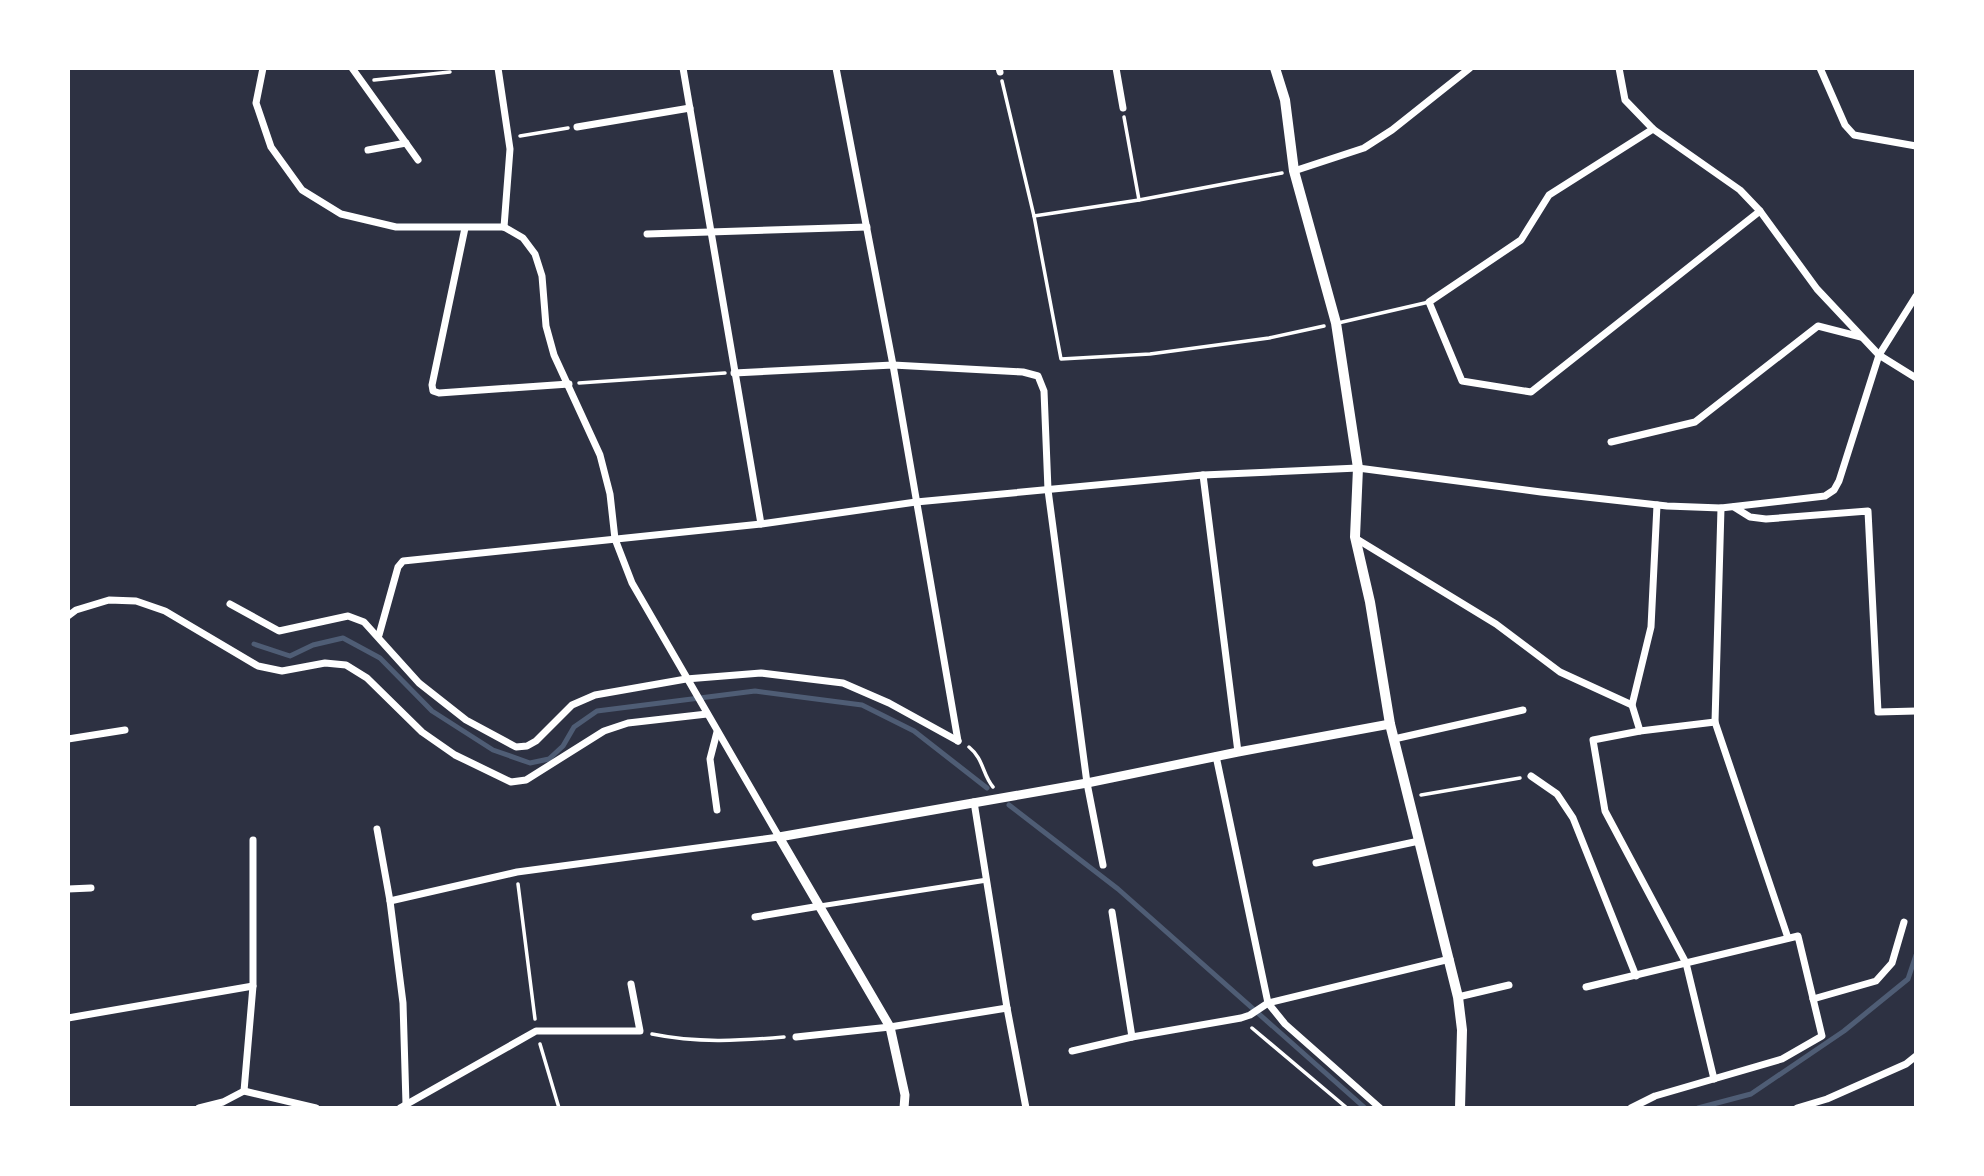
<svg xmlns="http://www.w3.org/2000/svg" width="1984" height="1176" font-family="'Fira Sans',sans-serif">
	<rect width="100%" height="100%" fill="#2d3142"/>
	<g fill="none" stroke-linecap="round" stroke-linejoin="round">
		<g stroke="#4f5d75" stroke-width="5">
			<path d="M254,644L290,656L313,645L343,638L380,658L432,711L493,750L530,763L549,759L563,746L574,727L597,711L755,691L862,705L914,731L987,788"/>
			<path d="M1009,805L1118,889L1365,1108"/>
			<path d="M1698,1108L1751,1094L1844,1031L1908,979L1916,955"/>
		</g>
		<g stroke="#fff" stroke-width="3.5">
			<path d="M374,80L450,72"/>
			<path d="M1002,81L1034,216L1061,359L1150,354L1269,338L1324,326"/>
			<path d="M1124,117L1139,200"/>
			<path d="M520,136L568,128"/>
			<path d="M1034,216L1139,200L1282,173"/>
			<path d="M579,383L725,373"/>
			<path d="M969,747C984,759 982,774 993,787"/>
			<path d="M1421,795L1520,778"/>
			<path d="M518,884L535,1019"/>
			<path d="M1252,1028L1347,1108"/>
			<path d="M652,1034C696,1043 739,1041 784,1037"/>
			<path d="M540,1044L559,1108"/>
		</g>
		<path stroke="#fff" stroke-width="3.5" d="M1338,323L1429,302"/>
		<path stroke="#fff" stroke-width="5" d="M820,906L987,880"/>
		<g stroke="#fff" stroke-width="7">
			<path d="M263,68L256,103L271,147L302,190L341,214L396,227H504"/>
			<path d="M352,68L418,160"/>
			<path d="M498,68L510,149L504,227"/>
			<path d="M683,68L761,524"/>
			<path d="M836,68L893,365L958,741"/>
			<path d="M999,68L1000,72"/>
			<path d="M1116,68L1123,108"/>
			<path d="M1619,68L1625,100L1653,129L1740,190L1760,211L1817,289L1879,355L1916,378"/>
			<path d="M1820,68L1845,125L1854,135L1916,146"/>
			<path d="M577,127L690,108"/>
			<path d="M1653,129L1549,195L1521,240L1429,302L1462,381L1531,392L1760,211"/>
			<path d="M368,150L406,143"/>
			<path d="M1294,171L1364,148L1392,130L1470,68"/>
			<path d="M465,228L432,385L433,391L439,393L569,384"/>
			<path d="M647,234L867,227"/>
			<path d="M734,373L893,365L1023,372L1038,376L1044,391L1048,490L1087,783L1103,865"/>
			<path d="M1611,442L1695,422L1818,326L1861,337"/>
			<path d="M1203,475L1238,752"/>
			<path d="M1734,507L1750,517L1766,519L1868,511L1878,712L1916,711"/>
			<path d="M1721,508L1715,722L1788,938"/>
			<path d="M1355,538L1496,624L1560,672L1632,705L1640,731"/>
			<path d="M230,604L279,631L348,616L364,622L419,683L466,720L516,747L527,746L536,741L572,705L595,695L686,679L761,673L843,683L889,703L958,741"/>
			<path d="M68,616L76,610L109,600L136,601L165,611L258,666L282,671L325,663L346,665L367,678L422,732L455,755L511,782L526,780L604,731L628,723L707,714"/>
			<path d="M379,635L398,567L403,561L761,524L916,502L1203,475L1358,468L1541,492L1667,506L1721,508L1825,496L1834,490L1839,481L1879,355L1916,296"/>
			<path d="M1632,705L1651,627L1657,505"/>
			<path d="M68,739L125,730"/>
			<path d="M1394,739L1523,710"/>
			<path d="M1216,756L1268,1003L1285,1024L1380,1108"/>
			<path d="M1531,776L1557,794L1573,818L1636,976"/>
			<path d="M974,802L1007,1008L1026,1108"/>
			<path d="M717,810L710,759L717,732"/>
			<path d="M377,829L390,901L403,1003L406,1104"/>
			<path d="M1316,863L1419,841"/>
			<path d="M68,889L91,888"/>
			<path d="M390,901L517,872L779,837L632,583L615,539L610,494L600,455L554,355L546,326L542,276L535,254L523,238L504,227"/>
			<path d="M1112,912L1132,1037"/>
			<path d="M755,917L820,906"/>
			<path d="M1586,987L1798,936L1822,1036L1782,1059L1655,1096L1631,1108"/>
			<path d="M1458,997L1509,985"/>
			<path d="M1813,999L1876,981L1892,963L1904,922"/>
			<path d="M68,1018L253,986"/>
			<path d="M796,1037L890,1027L1007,1008"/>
			<path d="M1072,1051L1132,1037L1241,1018L1250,1015L1268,1003L1450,959"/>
			<path d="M1714,1079L1686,963L1605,811L1593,740L1640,731L1715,722"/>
			<path d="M244,1091L253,986V840"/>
			<path d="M199,1108L223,1102L244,1091L316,1108"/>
			<path d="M400,1108L536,1031H640L631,984"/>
			<path d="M1797,1108L1827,1099L1906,1064L1916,1056"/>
		</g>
		<path stroke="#fff" stroke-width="9" d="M904,1108L905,1095L890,1027L779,837L1087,783L1238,752L1390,724"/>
		<path stroke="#fff" stroke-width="10" d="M1275,68L1285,100L1294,171L1336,323L1358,468L1355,537L1370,602L1390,724L1458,997L1462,1030L1460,1108"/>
	</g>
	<rect width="1984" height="1176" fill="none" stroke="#ffffff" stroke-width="140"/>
</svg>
